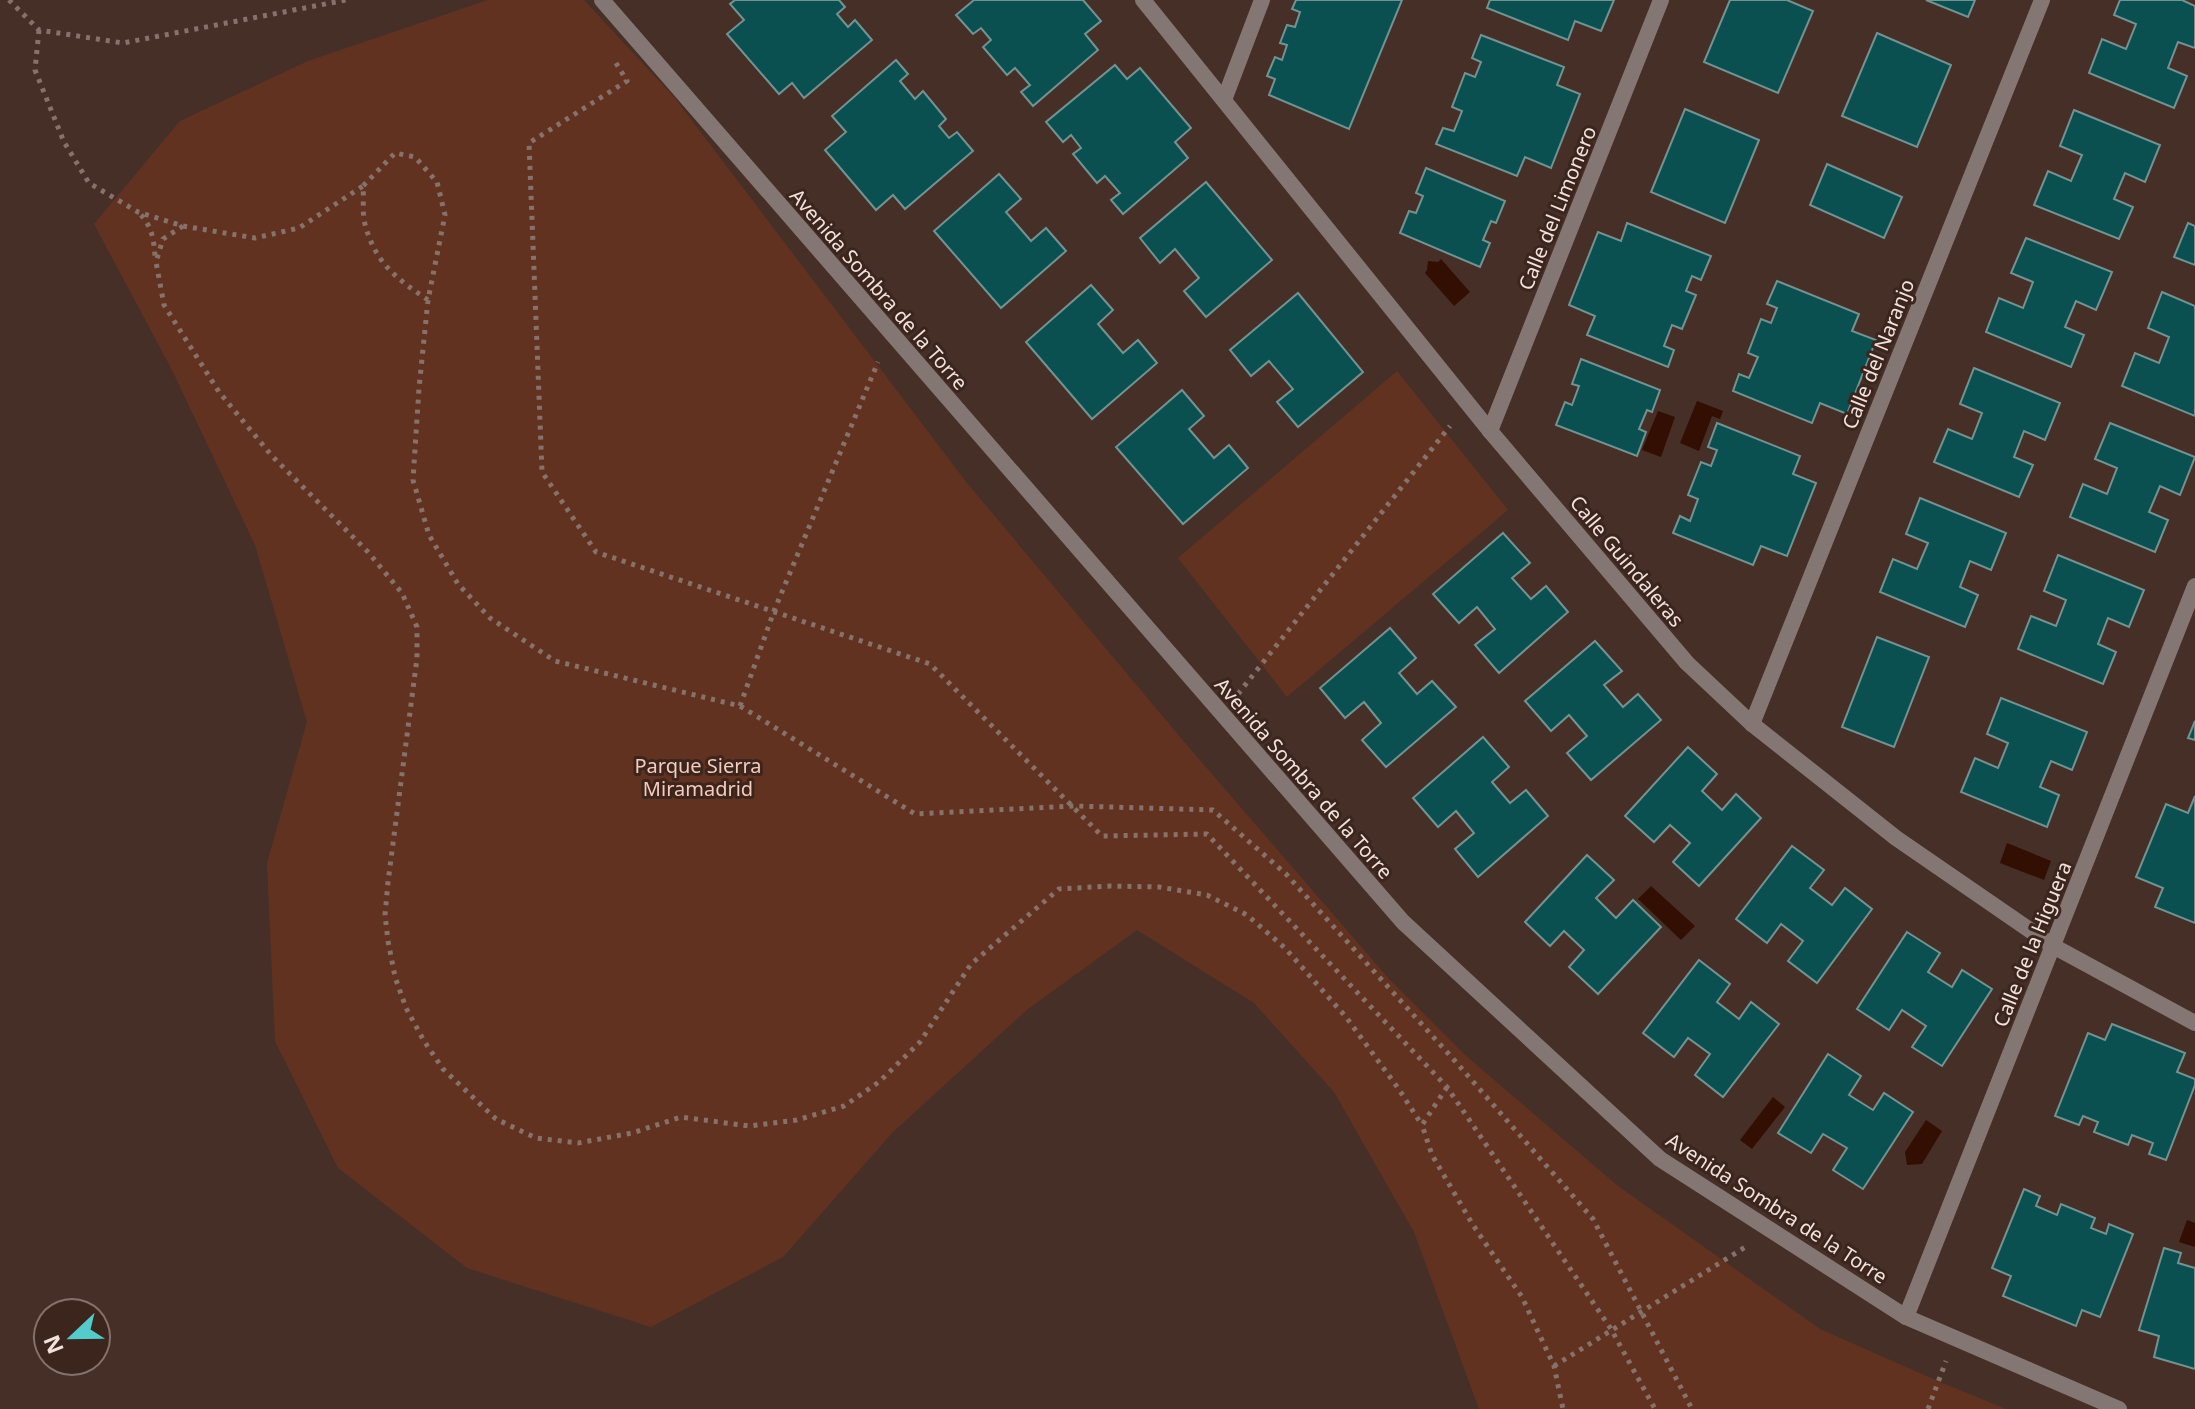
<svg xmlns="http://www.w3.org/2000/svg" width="2195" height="1409" font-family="'Noto Sans',sans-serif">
	<rect width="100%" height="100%" fill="#462f27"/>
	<g fill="#623221">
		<path d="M488,0H584L674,97L967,483L1186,744L1389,979L1464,1054L1618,1186L1820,1329L1940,1382L2006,1409H1479L1414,1232L1334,1092L1254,1003L1137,930L1028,1009L893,1132L783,1257L651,1327L467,1268L338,1168L275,1041L267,863L307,722L255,545L172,370L94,224L180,121L308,61Z"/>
		<path d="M1397,371L1508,510L1287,697L1178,558Z"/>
	</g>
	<g fill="#330e03">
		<path d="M1441,259L1470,292L1454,306L1425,273L1427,270L1428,261L1438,262Z"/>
		<path d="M1697,401L1723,411L1720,419L1712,416L1699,451L1680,443Z"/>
		<path d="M1658,411L1675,417L1661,457L1642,450Z"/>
		<path d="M2007,843L2051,861L2044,880L2000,863Z"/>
		<path d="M1651,886L1695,926L1681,940L1638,899Z"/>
		<path d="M1773,1097L1785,1107L1752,1149L1740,1140Z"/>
		<path d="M1926,1120L1942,1131L1922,1164L1907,1165L1905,1152Z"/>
		<path d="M2187,1220L2195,1223V1247L2179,1242Z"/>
	</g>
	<g fill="#0b5050" stroke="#729392" stroke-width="2">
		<path d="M735,0H839L845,7L837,14L848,27L855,20L872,40L804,98L792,83L779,94L727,34L744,20L730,4Z"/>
		<path d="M974,0H1083L1101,21L1085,34L1098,50L1033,106L1021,92L1030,85L1015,68L1007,75L983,47L991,40L981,28L973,34L956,15Z"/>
		<path d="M1296,0H1402L1349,129L1269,95L1275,79L1267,76L1275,57L1282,60L1287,45L1280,43L1287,25L1295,27L1300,12L1292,9Z"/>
		<path d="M1490,0H1614L1601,31L1575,21L1568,40L1487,8Z"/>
		<path d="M1730,0H1787L1813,11L1778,93L1704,62Z"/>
		<path d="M1926,0H1975L1968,17Z"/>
		<path d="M2120,0H2182L2195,6V48L2178,42L2168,68L2187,76L2174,108L2089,73L2102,39L2126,49L2136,24L2114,15Z"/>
		<path d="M1877,33L1951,65L1917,147L1842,116Z"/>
		<path d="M1481,35L1564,67L1557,85L1580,94L1551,168L1525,157L1517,176L1436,144L1443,128L1454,131L1462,111L1452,107L1465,73L1475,77L1481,62L1472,58Z"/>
		<path d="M896,60L908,74L900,81L915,99L923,91L946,119L939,126L949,138L957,132L973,151L905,209L893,195L876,210L825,150L846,132L832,116Z"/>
		<path d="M1115,65L1127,79L1140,68L1191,128L1175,142L1188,158L1123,214L1111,200L1120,193L1105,176L1097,183L1073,154L1081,148L1071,135L1063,142L1046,122Z"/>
		<path d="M1685,109L1759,140L1725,223L1651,192Z"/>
		<path d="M2074,110L2160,145L2145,182L2125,173L2114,199L2133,207L2119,239L2034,205L2048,171L2071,181L2082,155L2060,146Z"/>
		<path d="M1827,164L1902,197L1884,238L1810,205Z"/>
		<path d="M1426,168L1505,201L1496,223L1491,221L1483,240L1490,243L1480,267L1400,233L1409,211L1416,213L1423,196L1416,193Z"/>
		<path d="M999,174L1021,199L1006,212L1031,241L1046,228L1066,251L1001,308L934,231Z"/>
		<path d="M1206,182L1272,260L1206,317L1184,291L1199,278L1175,249L1160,263L1140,238Z"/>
		<path d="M1627,223L1711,256L1701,280L1692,276L1686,291L1696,295L1682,329L1672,325L1664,346L1674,350L1668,367L1587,335L1595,316L1569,305L1598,232L1621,241Z"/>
		<path d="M2188,223L2195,226V265L2174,257Z"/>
		<path d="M2026,238L2112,272L2096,310L2076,301L2065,327L2084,335L2071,367L1986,332L1999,298L2023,308L2033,282L2011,273Z"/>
		<path d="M1777,281L1859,314L1852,331L1876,340L1847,414L1820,403L1812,423L1733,391L1739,374L1749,378L1758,357L1748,353L1761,319L1771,323L1777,308L1767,304Z"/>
		<path d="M1091,285L1113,310L1098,324L1123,353L1138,340L1157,363L1092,419L1026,342Z"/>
		<path d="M2162,292L2195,306V416L2122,386L2135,353L2159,363L2169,337L2148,328Z"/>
		<path d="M1298,293L1363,372L1298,427L1277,402L1293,389L1269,361L1251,376L1230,350Z"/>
		<path d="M1581,359L1660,390L1652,412L1647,410L1639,429L1646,432L1637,456L1556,425L1565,402L1572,405L1579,386L1572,384Z"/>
		<path d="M1974,368L2060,403L2045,440L2024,431L2014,457L2033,465L2019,497L1934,462L1948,429L1972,439L1982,413L1960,404Z"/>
		<path d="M1182,390L1204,416L1189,429L1214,458L1229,445L1248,468L1183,524L1116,447Z"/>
		<path d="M1717,423L1800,456L1793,474L1816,483L1787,556L1761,546L1753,565L1673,533L1680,516L1690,521L1698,499L1688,495L1701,462L1711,466L1717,450L1708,447Z"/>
		<path d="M2110,423L2195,457L2180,495L2160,486L2149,512L2168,520L2155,552L2070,517L2083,484L2107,494L2117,468L2095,459Z"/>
		<path d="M1920,498L2006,533L1991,570L1970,561L1960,587L1978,595L1965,627L1880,592L1893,559L1917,569L1928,543L1906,534Z"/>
		<path d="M1503,533L1530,563L1512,578L1531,599L1546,586L1568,612L1499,673L1475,645L1495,629L1477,607L1459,623L1433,594Z"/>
		<path d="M2058,555L2144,590L2129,627L2108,618L2098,644L2116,652L2103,684L2018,649L2031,616L2056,626L2066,600L2044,591Z"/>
		<path d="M1390,628L1416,658L1399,673L1417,694L1432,681L1456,707L1386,767L1362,740L1381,723L1364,702L1345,718L1320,688Z"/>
		<path d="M1877,637L1929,657L1894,747L1842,727Z"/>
		<path d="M1595,641L1622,671L1604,685L1623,707L1638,694L1661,720L1591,780L1567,753L1587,736L1569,715L1551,731L1525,701Z"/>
		<path d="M2001,698L2087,732L2072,770L2051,761L2040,787L2059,795L2047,827L1961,792L1975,758L1998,768L2008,743L1987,734Z"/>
		<path d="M2195,721V740L2188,738Z"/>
		<path d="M1483,737L1509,767L1492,782L1510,803L1526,790L1548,816L1478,877L1455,849L1474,833L1456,811L1438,827L1413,798Z"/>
		<path d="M1688,747L1717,774L1702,791L1722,810L1736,794L1761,818L1699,886L1673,862L1690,843L1670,825L1654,842L1625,816Z"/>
		<path d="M2195,796V923L2155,907L2163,888L2136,877L2166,804L2188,813Z"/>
		<path d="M1792,846L1824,870L1810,888L1832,905L1845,888L1872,909L1817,983L1788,961L1803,941L1781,924L1767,943L1736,919Z"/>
		<path d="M1587,855L1614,880L1596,898L1616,918L1633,900L1661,927L1598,994L1569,967L1584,950L1564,931L1550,946L1525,922Z"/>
		<path d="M1907,932L1940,953L1928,972L1952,987L1962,970L1992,989L1942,1066L1912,1047L1926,1026L1902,1010L1889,1030L1857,1009Z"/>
		<path d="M1699,960L1730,984L1717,1002L1739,1019L1751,1002L1779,1024L1723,1097L1695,1075L1710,1054L1688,1038L1674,1057L1643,1033Z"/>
		<path d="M2112,1024L2185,1053L2177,1072L2195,1079V1085L2166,1160L2149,1154L2153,1143L2132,1135L2128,1145L2094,1132L2098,1122L2083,1116L2079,1125L2055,1116L2088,1033L2105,1040Z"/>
		<path d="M1828,1054L1861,1076L1849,1095L1873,1110L1884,1093L1913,1112L1863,1189L1833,1170L1847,1148L1823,1134L1811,1153L1778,1133Z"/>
		<path d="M2024,1189L2040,1196L2036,1206L2057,1215L2061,1204L2095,1218L2091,1228L2106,1234L2109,1224L2133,1234L2100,1317L2082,1310L2076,1326L2003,1296L2011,1276L1992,1268Z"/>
		<path d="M2164,1248L2181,1253L2178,1263L2195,1268V1369L2154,1357L2159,1336L2139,1330Z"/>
	</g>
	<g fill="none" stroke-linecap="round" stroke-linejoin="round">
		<g stroke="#86726b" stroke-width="5" stroke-dasharray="4 6" stroke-linecap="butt">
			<path d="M9,0L39,30L123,43L346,0"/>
			<path d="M39,30L35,70L64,142L89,183L138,212L183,226L255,238L299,228L363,186"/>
			<path d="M616,63L627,81L529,143L542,472L596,552L930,664L1102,836L1207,834L1447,1087L1611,1329L1655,1409"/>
			<path d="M141,215C152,227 154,240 155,257"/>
			<path d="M183,226L163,239L156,262L164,305L219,392L272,456L368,552L402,593L417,627V658L388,882L385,915L388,941L395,977L406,1008L424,1041L443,1069L496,1119L536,1138L578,1143L632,1133L681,1117L749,1126L797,1120L844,1106L879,1082L920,1042L971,964L1059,889L1110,886L1159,887L1207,895L1247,915L1285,948L1346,1017L1398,1088L1422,1125"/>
			<path d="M428,300C397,279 375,263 365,224C362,213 364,198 363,186L395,153L415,157L437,182L445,215L428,300L419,388L413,480L429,535L458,584L490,618L555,661L740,706L915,814L1075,806L1213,810L1286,874L1455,1061L1593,1219L1692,1409"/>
			<path d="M1238,694L1450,426"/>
			<path d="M740,706L774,611L878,362"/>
			<path d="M1447,1087L1422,1125L1432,1155L1473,1225L1522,1297L1554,1366L1563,1409"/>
			<path d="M1554,1366L1747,1246"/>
			<path d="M1928,1409L1946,1361"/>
		</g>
		<g stroke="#847773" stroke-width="16">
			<path d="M602,0L1403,922L1660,1159L1906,1317L2119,1409"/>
			<path d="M1143,0L1490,431L1687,663L1752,724L1896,838L2053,946L2195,1023"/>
			<path d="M1224,100L1262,0"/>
			<path d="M1490,431L1661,0"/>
			<path d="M1752,724L2042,0"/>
			<path d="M1906,1317L2195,586"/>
		</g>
	</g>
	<g text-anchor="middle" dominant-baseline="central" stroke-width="6" stroke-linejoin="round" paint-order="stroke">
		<g font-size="20" fill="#f1e2dd" stroke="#3b251d">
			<text transform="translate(1557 208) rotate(-68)">Calle del Limonero</text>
			<text transform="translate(879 289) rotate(49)">Avenida Sombra de la Torre</text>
			<text transform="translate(1878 354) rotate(-68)">Calle del Naranjo</text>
			<text transform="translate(1627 561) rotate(50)">Calle Guindaleras</text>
			<text transform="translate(1304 778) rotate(49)">Avenida Sombra de la Torre</text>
			<text transform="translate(2032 944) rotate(-68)">Calle de la Higuera</text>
			<text transform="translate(1777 1208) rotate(33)">Avenida Sombra de la Torre</text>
		</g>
		<g font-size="20" fill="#f7cbbc" stroke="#3b251d">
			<text x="698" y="765">Parque Sierra<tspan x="698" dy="23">Miramadrid</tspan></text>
		</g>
	</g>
	<g transform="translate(72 1337) rotate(248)"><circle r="38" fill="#3b251d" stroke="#84716a" stroke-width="2"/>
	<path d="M0-6L14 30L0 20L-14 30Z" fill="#52cdcc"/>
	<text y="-12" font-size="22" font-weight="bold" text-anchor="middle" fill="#f1e2dd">N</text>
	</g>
</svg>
